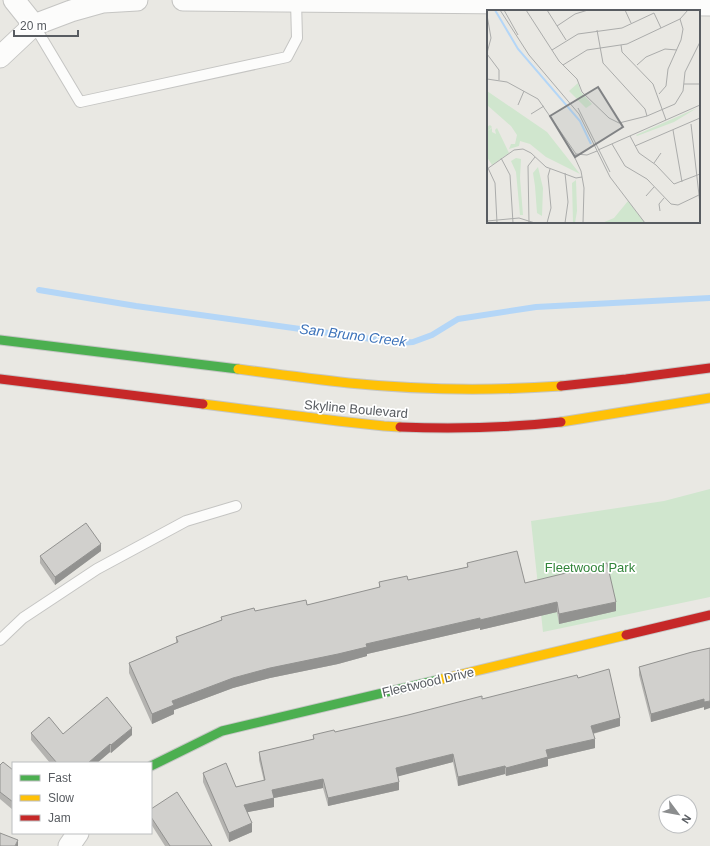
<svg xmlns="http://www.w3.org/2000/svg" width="710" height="846" font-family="Arial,sans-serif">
	<rect width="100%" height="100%" fill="#e9e8e3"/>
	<path fill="#d0e6ce" d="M710,489V597L543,632L531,521L664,501Z"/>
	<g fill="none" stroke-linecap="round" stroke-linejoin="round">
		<path stroke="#b4d6f7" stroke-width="6" d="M39,290L136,306L400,343L413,342L432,335L458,319L536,307L710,298"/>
		<g stroke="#c5c5c3" stroke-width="12">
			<g id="lane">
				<path d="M34,25L80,102L287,57L297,38L296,1"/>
				<path d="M0,640L23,618L97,569L186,521L236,506"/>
			</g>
		</g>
		<g stroke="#c5c5c3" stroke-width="23">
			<g id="street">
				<path d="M14,0L34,25"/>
				<path d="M183,0L710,5"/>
				<path d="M0,57L34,25L71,11L103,2L137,0"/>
				<path d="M69,846L78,833"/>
			</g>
		</g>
		<g stroke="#c5c6c5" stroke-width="11">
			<g id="fast">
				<path d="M0,340L238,369"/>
				<path d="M151,766L222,731L442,679"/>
			</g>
		</g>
		<g stroke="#c5c6c5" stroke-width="11">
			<g id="slow">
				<path d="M238,369C275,374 312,379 349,383C419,390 490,391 561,386"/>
				<path d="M203,404L338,421L384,426L400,427"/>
				<path d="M561,422L710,398"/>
				<path d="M442,679L626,635"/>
			</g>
		</g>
		<g stroke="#c5c6c5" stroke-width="11">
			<g id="jam">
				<path d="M0,379L203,404"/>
				<path d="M561,386L626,379L710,368"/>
				<path d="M400,427C454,429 507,428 561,422"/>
				<path d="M626,635L710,615"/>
			</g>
		</g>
		<use href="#lane" stroke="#fcfcfb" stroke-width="10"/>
		<use href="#street" stroke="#fcfcfb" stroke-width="21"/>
		<use href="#fast" stroke="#4caf50" stroke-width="9"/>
		<use href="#slow" stroke="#ffc107" stroke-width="9"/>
		<use href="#jam" stroke="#c62828" stroke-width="9"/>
	</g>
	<g fill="#b4b3b0">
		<path d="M101,551L55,585L40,563V556Z"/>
		<path d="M467,563L525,583L616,611L559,624L557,612L480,630V628L367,654V656L338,664L270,678L233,688L174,710V714L152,724L129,673V663L176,643V637L221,620V617L255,611L307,605L379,588V582L408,580L467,567Z"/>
		<path d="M710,648L704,710V707L651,722L639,675V667Z"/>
		<path d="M578,678L620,726L593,734L595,748L548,759V766L506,776L505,774L458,786L453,762L398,776L399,790L328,806L323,788L274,798V807L247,812L252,832L229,842L203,782V773L236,787L264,781L259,760V752L313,739V735L335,732Z"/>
		<path d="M31,733L63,734L132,735L111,753L110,752L97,763H50L31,740Z"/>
		<path d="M0,765L13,770V810L0,799Z"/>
		<path d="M151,809L212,846H165L151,824Z"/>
	</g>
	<g fill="#929290">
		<path d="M101,544V551L55,585V577Z"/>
		<path d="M557,602V612L480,630V620Z"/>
		<path d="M616,602V611L559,624V614Z"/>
		<path d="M480,618V628L367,654V656L338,664L270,678L233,688L174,710V714L152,724V714L172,701L233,678L270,668L366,644Z"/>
		<path d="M704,699V707L651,722V714Z"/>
		<path d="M710,701V708L704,710V702Z"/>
		<path d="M620,718V726L591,734V726Z"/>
		<path d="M132,728V735L111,753V745Z"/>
		<path d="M595,739V748L548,759V766L506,776V768L546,750Z"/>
		<path d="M110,744V752L97,763H88Z"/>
		<path d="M453,754V762L396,777V768Z"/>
		<path d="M505,766V774L458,786V777Z"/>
		<path d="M323,779V788L274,798V807L244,813V805L272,790Z"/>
		<path d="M399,782V790L328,806V798Z"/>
		<path d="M252,823V832L229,842V833Z"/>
		<path d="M18,840V846H15Z"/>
	</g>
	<g fill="#d1d0cd" stroke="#929290">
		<path d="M86,523L101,544L55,577L40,556Z"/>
		<path d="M517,551L525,583L607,563L616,602L559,614L557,602L480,620V618L366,644L367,647L338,654L270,668L233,678L172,701L174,705L152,714L129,663L178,642L176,637L222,620L221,617L254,608L255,611L306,600L307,605L380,587L379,582L407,576L408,580L468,567L467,563Z"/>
		<path d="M710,648V701L704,702V699L651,714L639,667L692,652Z"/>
		<path d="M609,669L620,718L591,726L595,739L546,750L548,757L506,768L505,766L458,777L453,754L396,768L399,782L328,798L323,779L272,790L274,798L244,805L252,823L229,833L203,773L226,763L236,787L265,780L259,752L314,739L313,735L334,730L335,732L408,715L482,696V699L577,675L578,678Z"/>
		<path d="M107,697L132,728L111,745L110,744L88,763H57L31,733L49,717L63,734Z"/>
		<path d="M3,762L13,770V802L0,792V765Z"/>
		<path d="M177,792L212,846H170L151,817V809Z"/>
		<path d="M0,833L18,840L15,846H0Z"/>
	</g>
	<g text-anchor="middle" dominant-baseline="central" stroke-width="3.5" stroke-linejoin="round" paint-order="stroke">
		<g font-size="13" fill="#585c61" stroke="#fff">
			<text transform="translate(356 409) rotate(5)">Skyline Boulevard</text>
			<text transform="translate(428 682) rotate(-13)">Fleetwood Drive</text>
		</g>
		<g font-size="13" fill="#33853b" stroke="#fff">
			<text x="590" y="567">Fleetwood Park</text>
		</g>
		<g font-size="14" font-style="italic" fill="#3d73ba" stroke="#fff">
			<text transform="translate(353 335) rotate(7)">San Bruno Creek</text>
		</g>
	</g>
	<g transform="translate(487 10)">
		<rect width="213" height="213" fill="#e9e8e3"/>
		<path d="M91,73L94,82L105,94L99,98L82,81ZM0,81L60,122L93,164L59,147L43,134L33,131L32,136L22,139L24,134H28L30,125L24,116L0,95ZM210,98L187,112L150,126L149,125ZM3,115L5,117L1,121L5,118V122L9,124L8,120L10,118L22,143L5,155L0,147V117ZM29,148L34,149L33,168L36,205H33L29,162L24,151ZM51,157L56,178L55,206L50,203L48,176L46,163ZM89,170L90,201L88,213H86L85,173ZM141,191L158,213H115L127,208Z" fill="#d0e6ce"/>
		<path fill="none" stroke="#b4d6f7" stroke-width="2" d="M8,0L31,39L93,111L104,134"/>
		<path fill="none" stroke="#abacab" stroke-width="1" d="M13,0L42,45L92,104L123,167L158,213M17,0L31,25M39,0L72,51L90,69L95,82L122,108L132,113L160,106L188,94L196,81L198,62L213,32M60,0L79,30M138,0L144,13M0,5L4,28L0,43M70,16L88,4L101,0M110,20L116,53L158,99L160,106M134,35L135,42L166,74L179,110M65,40L91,24L135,18L167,3L174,18M0,44L12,60V70M76,55L100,40L140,34L193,9L201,0M150,55L159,47L178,39L190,40M0,69L20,72L51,89L89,144L100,145L110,141M197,74H213M172,84L179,76L181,59L194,30L196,19L193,9M31,95L37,81M91,98L123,162M44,104L57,96M204,114L213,194M186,120L195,172M143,126L152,143L169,155L187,174L213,164M125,134L138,156L160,169L184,194L191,195L212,185M148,136L213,108M111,140L213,95M89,144L88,148L94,161L97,178L96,213M14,148L23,165L26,213M167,153L174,143M1,158L8,173L10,213M0,159L27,140L36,139L44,143L59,157L89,168L95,167M78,163L81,192L78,213M159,186L167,177M173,201L172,194L177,188M0,211L32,208L48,213M42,213L41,156L48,147M60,213L64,198L61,166L63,159"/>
		<path fill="#818385" fill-opacity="0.15" stroke="#818385" stroke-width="2" d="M111,77L136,117L88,147L63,106Z"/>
		<rect width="213" height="213" fill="none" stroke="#585c61" stroke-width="2"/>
	</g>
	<rect x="12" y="762" width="140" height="72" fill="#ffffff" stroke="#bcbec0"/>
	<rect x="20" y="775" width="20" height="6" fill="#4caf50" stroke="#bcbec0"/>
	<text x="48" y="782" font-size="12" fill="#585c61">Fast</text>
	<rect x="20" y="795" width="20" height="6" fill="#ffc107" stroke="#bcbec0"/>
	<text x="48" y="802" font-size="12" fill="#585c61">Slow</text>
	<rect x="20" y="815" width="20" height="6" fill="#c62828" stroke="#bcbec0"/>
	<text x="48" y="822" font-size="12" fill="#585c61">Jam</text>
	<g transform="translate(678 814) rotate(122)"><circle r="19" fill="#ffffff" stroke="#bcbec0"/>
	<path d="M0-3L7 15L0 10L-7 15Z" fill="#8b8d8e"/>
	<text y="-6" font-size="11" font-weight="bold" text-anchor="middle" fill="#585c61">N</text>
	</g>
	<path d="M14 30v6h64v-6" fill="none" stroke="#585c61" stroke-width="2"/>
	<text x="20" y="30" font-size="12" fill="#585c61" stroke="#ffffff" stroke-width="3" paint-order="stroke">20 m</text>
</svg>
